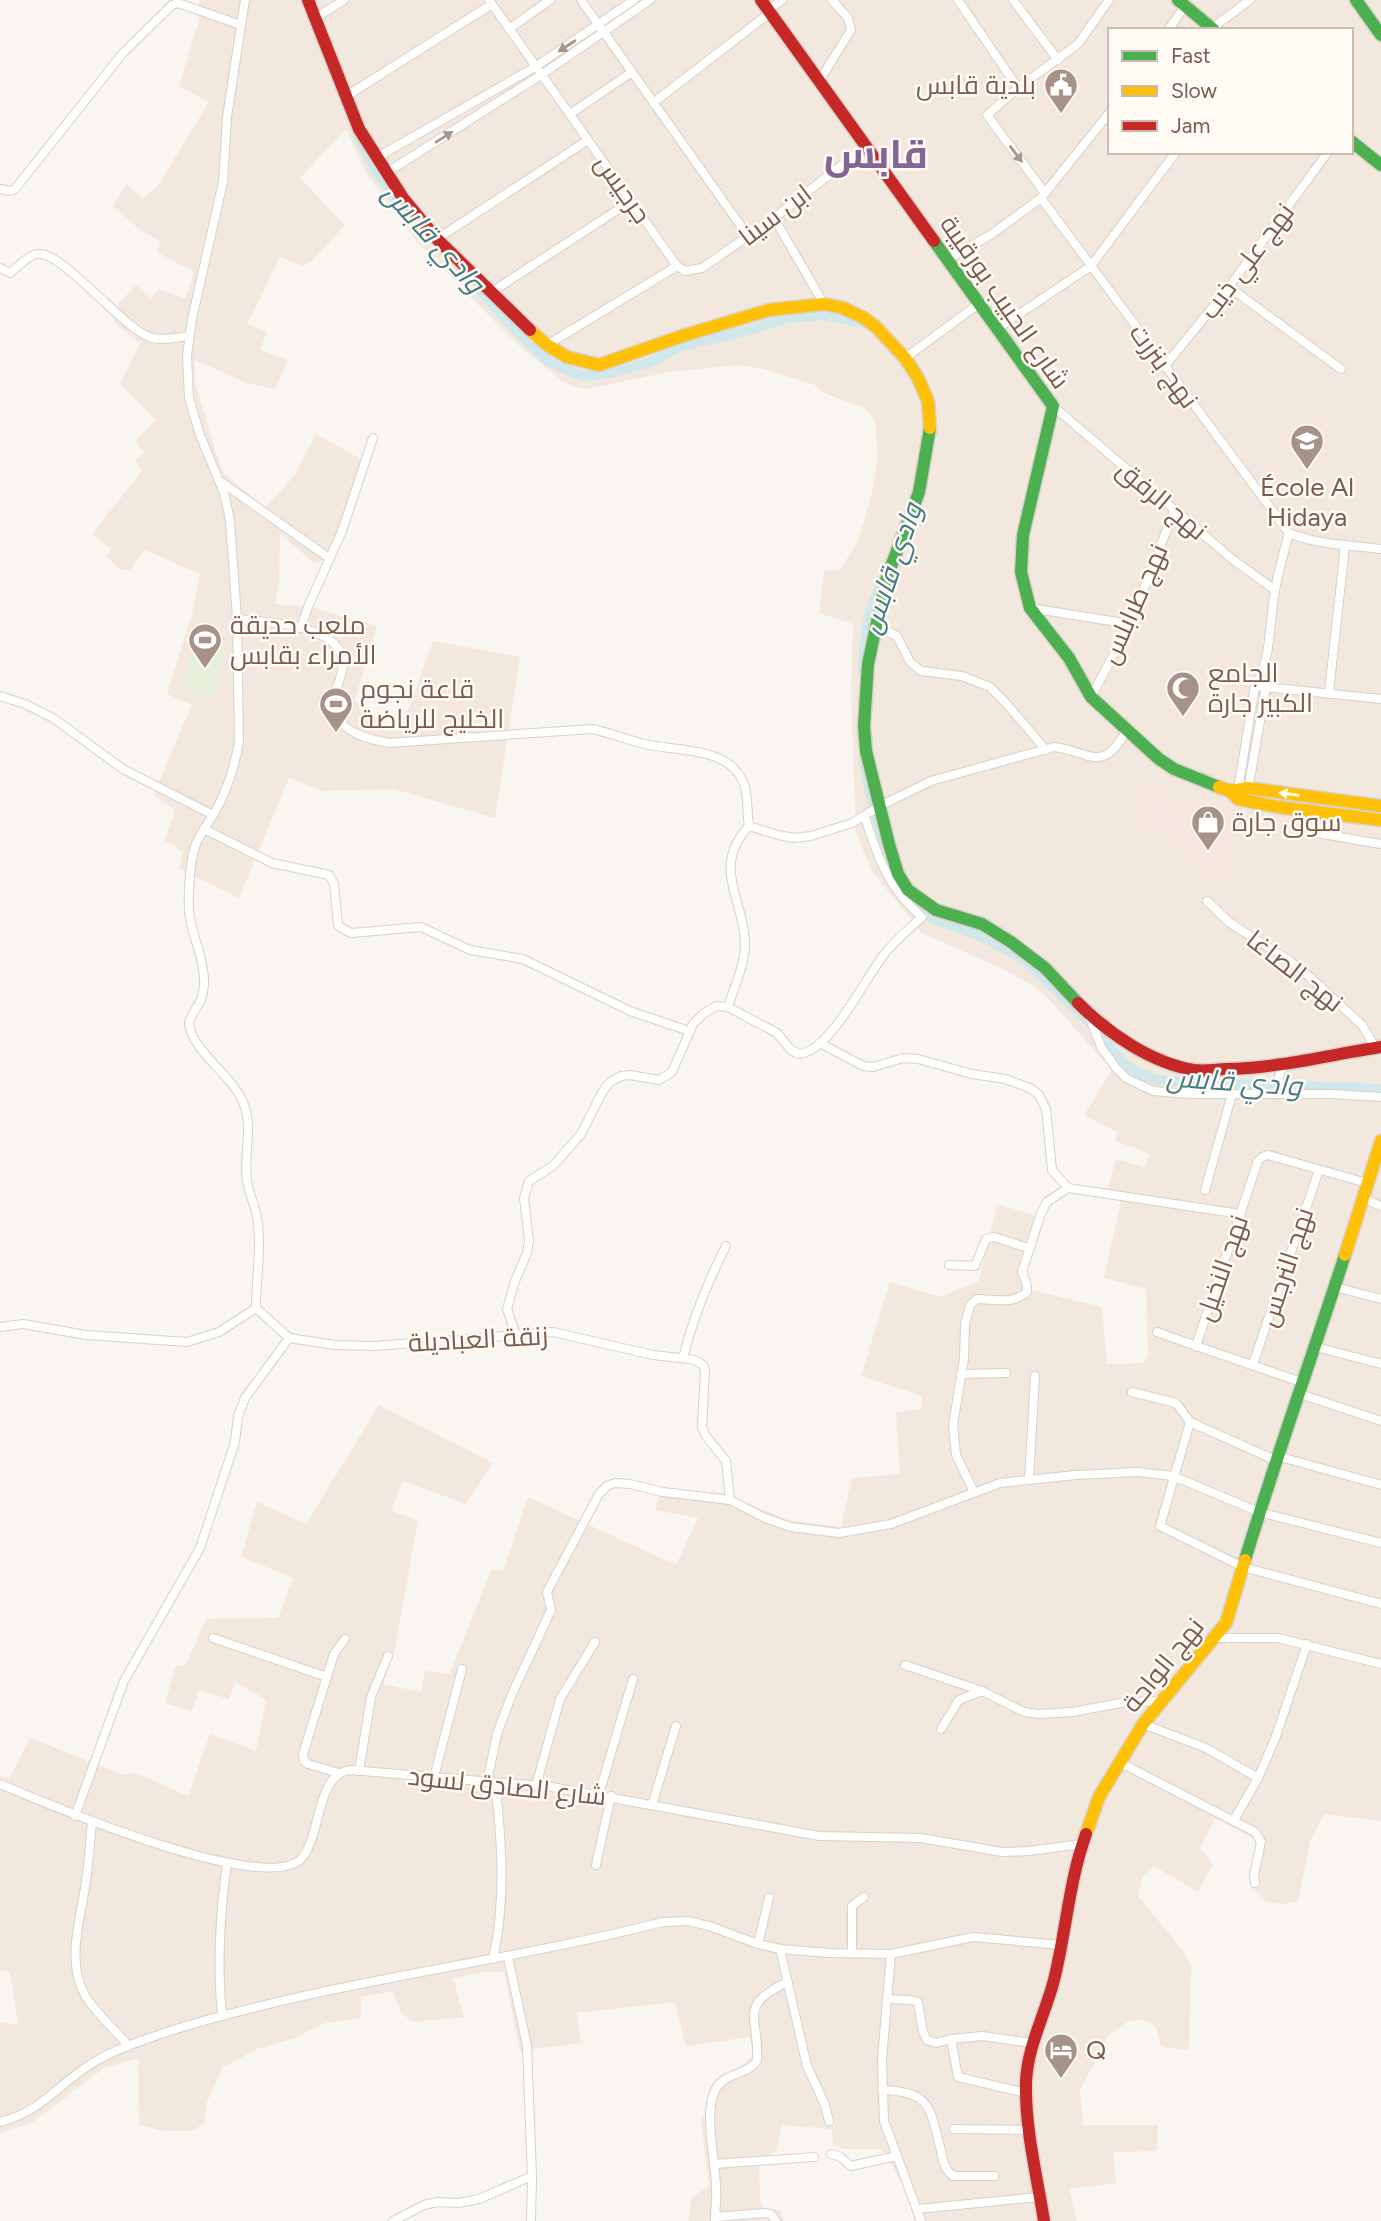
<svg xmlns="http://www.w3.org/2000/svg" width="1381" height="2221" font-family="Figtree,Cairo,sans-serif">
	<rect width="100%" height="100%" fill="#f9f5f0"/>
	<path fill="#f2e8de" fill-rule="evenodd" d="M199,0H1381V1821L1324,1814L1310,1842L1298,1901L1285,1904L1267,1902L1250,1885L1257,1840L1215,1818L1200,1848L1213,1864L1198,1892L1154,1866L1143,1876L1138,1896L1184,1952L1191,1967L1189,2050L1161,2047L1156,2027L1142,2019L1127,2022L1109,2035L1080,2090L1083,2125H1158L1157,2151L1113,2152L1116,2183L1069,2189L1077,2221H915L908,2197L894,2168L881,2149H842L833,2144L832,2129L782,2125L776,2151L759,2161L760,2201L764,2209L781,2210L784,2221H689L691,2199L709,2185L701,2121L721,2086L753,2055L750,2037L686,2046L675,2002L577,2013L581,2043L520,2051L504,1972H484L453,1978L464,2017L413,2022L401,2013L393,1991L361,1997V2018L325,2023L295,2038L257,2049L222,2068L207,2102L204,2123L193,2131H164L139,2125L138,2058L104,2068L33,2122L0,2133V2023L18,2024L10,1972L0,1970V1777L10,1778L30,1738L123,1775L134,1772L188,1796L210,1734L256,1751L266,1700L236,1682L229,1699L199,1690L192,1711L165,1703L176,1666L186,1665L206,1619L278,1618L293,1578L241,1557L257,1502L306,1524L379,1405L493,1463L466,1504L403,1481L391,1511L418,1520L395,1648L383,1684L421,1692L425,1671L450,1674L492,1569L503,1571L528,1497L676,1565L698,1518L655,1510L661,1488L696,1492L722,1493L788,1520L841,1527L852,1478L900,1474L896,1412L922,1409V1396L861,1376L890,1282L940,1297L979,1281L997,1204L1034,1215L1023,1288L1102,1307L1107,1364L1144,1363L1148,1355L1146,1289L1104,1278L1122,1197L1107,1192L1116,1159L1144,1167L1150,1155L1142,1150L1116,1142L1117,1132L1084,1115L1112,1070L1046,996L1031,985L1005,970L922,933L871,870L856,832L851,693L853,624L819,613L824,571L840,570L859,539L872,492L877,463L876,421L864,408L824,393L815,385L764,369L738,365L669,372L587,389L573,386L561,380L515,342L417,242L365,171L346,129L300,178L345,225L312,261L303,266L280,257L247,324L267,332L260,350L288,360L275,389L247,383L195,360V382L214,448L224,473L265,508L295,475L316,434L368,463L332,559L314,563L280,533L279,583L275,604L310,607L377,626L355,700L378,721L396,725L410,706L433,641L520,657L495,818L394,789L322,791L289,778L239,898L179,869L183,851L165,841L175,810L153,795L192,705L167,694L192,614L200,574L145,550L130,570H121L107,557L111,548L92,534L142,471L135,461L144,453L135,441L156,420L120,384L140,344L114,322L120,302L136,285L151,298L159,289L185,299L194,272L157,252L160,242L138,228L113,206L126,184L143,199L159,184L209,102L179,86L199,20ZM1110,30H1351V152H1110Z"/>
	<path fill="#f6e8e1" d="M1150,791L1161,798L1160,804L1239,828L1219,875L1155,829L1144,816L1147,807L1143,803Z"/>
	<path fill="#e7f0db" d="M193,644L225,650L216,696L184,689Z"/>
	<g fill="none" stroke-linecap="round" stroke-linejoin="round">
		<g stroke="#d0e8ea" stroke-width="10">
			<path d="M358,136C372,168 389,193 413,218"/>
			<path d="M481,291L515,330L549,362L582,376L606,374L651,362L681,346L739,333L787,318L825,315L866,323"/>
			<path d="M863,670C864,636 868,608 884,578"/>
			<path d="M863,756L869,790L883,842"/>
			<path d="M911,904L933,919L978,935L1022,958L1095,1028L1124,1064L1138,1073L1157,1080L1188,1082L1381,1089"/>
		</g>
		<g stroke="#d7d1cb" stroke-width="10">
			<g id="street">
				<path d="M489,0L677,266L685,271L702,268L718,257L774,218L865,147"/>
				<path d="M581,0L748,236"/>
				<path d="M958,0L1018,88"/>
				<path d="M1013,0L1058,60"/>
				<path d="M768,10L782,0"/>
				<path d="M315,18L344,0"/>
				<path d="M1212,28L1250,0"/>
				<path d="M509,29L550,0"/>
				<path d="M1168,30L1185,6"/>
				<path d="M818,83L851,30L848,18L832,0"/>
				<path d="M345,97L492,4"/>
				<path d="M653,103L771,12"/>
				<path d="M570,114L632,72"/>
				<path d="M376,158L535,67L634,0"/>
				<path d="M386,173L541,75L650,0"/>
				<path d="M0,189L10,191L15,189L122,54L172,5L178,3L241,25"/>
				<path d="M1045,193L987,115L1018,88L1078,44L1109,0"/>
				<path d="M1041,198L1289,533C1318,545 1350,545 1381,549"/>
				<path d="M774,218L824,304"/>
				<path d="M437,239L588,140"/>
				<path d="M948,259L992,234L1041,198L1110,112"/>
				<path d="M0,268L10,273C18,267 26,257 36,254C61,248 124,331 152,338C163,341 178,337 189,336"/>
				<path d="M1229,287L1341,369"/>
				<path d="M490,293L631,201"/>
				<path d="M997,329L1091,266L1176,152"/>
				<path d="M547,345L677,266"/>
				<path d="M905,358L980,303"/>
				<path d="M1164,367L1229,287L1328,152"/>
				<path d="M1053,406L1232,559L1275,590"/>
				<path d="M220,481L329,558"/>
				<path d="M1030,608L1130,624"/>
				<path d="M237,619C266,622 345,625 343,665C342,681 330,696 333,713C345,733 367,739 389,743L592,729C611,733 627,740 645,744C673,751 719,747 738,773C750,788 746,808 749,826L778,835L794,838L811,836L852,823L880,806L931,781L1054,747C1089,751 1102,775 1126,731"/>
				<path d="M301,627L308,607L342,531L373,438"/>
				<path d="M877,627L897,636L910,662L921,671L962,676L990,687L1005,702L1046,750"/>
				<path d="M1255,686L1381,699"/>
				<path d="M1329,692L1345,546"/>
				<path d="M0,696L25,704L53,718L123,769L213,815"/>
				<path d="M1091,697L1130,624L1174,511"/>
				<path d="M1238,790L1255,686C1272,659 1269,622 1275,591C1278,572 1284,552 1289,533"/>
				<path d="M1248,790L1266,687L1264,682"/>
				<path d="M204,829L272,863L329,875L334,884L338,926L351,933L421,927L470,950L523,959L630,1011L689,1031"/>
				<path d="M1317,833L1381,844"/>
				<path d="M1207,901L1230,923L1290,961L1311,978L1362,1025L1375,1047"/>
				<path d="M728,1007C734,987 745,965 745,944C745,900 710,868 749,826"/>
				<path d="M1090,1018L1101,1047L1116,1068L1126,1078L1153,1091L1191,1094H1331L1381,1097"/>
				<path d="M820,1043L863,1066L873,1067L903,1058L918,1059L972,1074L1005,1079L1030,1088L1039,1095L1046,1109L1052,1170L1068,1188L1241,1214"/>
				<path d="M1279,1094V1076L1283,1066"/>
				<path d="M1205,1190L1232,1094"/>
				<path d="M1362,1198L1381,1206"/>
				<path d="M949,1265L975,1266L986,1239L994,1237L1028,1248"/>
				<path d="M1335,1287L1381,1299"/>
				<path d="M0,1327L23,1324L86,1335L187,1342L219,1332L256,1308"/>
				<path d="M1157,1332L1196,1346"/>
				<path d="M516,1335L507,1309L515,1281L527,1253L529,1241L524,1198L529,1181L553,1166L581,1134L603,1091L610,1082L621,1076L630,1075L659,1080L672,1072L693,1024L703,1014L716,1006L728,1007L777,1033L790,1049L798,1054C830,1053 866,976 886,952C897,939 910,928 922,917C887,887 879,859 865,818"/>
				<path d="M289,1338L335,1345L376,1346L553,1332L653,1355L689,1359L697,1361L704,1366L705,1372L702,1427L706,1436L726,1461L730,1500"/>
				<path d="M1316,1347L1381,1364"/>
				<path d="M683,1358C693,1318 707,1283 726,1246"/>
				<path d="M1253,1364L1319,1170"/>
				<path d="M961,1374L1006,1373"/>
				<path d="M1304,1383L1196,1346L1258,1161L1262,1157L1268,1155L1367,1183"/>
				<path d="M1132,1392L1176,1403L1190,1422"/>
				<path d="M1300,1394L1381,1421"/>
				<path d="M1277,1456L1381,1485"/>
				<path d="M1275,1460L1190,1422L1160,1526L1243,1567L1381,1604"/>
				<path d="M1029,1479L1035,1376"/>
				<path d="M974,1492L956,1455L953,1425L964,1359L965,1324L970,1305L977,1299C995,1299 1012,1305 1027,1292V1285L1022,1272L1041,1213L1047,1202L1068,1188"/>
				<path d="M213,1638L327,1677"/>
				<path d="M1217,1638H1278L1381,1664"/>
				<path d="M905,1665L982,1691L1024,1712L1039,1714L1073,1712L1125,1702L1161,1701"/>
				<path d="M1143,1724L1206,1748L1258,1778"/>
				<path d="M941,1729L959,1700L982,1691"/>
				<path d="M1119,1762L1255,1832L1261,1842L1254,1875L1255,1883"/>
				<path d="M359,1771L371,1697L388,1656"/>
				<path d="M339,1773L308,1764L304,1761L303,1754L334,1654L345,1639"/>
				<path d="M434,1777L462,1669"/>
				<path d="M487,1782L497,1734L512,1694L551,1610L547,1592L599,1494L607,1486L615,1483L630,1484L663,1492L730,1500L765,1518L791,1527L839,1533L891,1524L1000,1483L1076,1475L1137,1472L1173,1476L1259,1512L1381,1543"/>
				<path d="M0,1784C47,1804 264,1896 301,1859C322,1837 315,1773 351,1770L552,1787L819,1836L921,1838L1002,1852L1029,1851L1082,1844"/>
				<path d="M536,1786L560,1699L595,1642"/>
				<path d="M599,1794L633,1679"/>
				<path d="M652,1805L676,1726"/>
				<path d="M75,1816L124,1681L200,1548L235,1442L238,1416L245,1398L289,1338L256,1308C256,1278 262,1247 257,1217C255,1205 249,1194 247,1181C243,1154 254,1129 243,1102C231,1074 193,1052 189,1024C191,1010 203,1006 204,985C205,961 194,941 190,918C187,904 190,868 193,854C196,838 207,826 215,812C227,790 235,766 239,741L237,619L230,520L224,493L200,435L189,398L187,356L192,319L223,182L227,117L245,0"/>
				<path d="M1234,1820L1258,1778L1275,1739L1307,1644"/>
				<path d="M92,1822C90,1842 89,1861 86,1881C81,1917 65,1963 86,1997C98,2015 115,2030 129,2046"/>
				<path d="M596,1865L611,1796"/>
				<path d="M758,1944L769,1898"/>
				<path d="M780,1949L807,2066L825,2105L829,2121"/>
				<path d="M852,1953V1906L864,1897"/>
				<path d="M891,1954L882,2059L884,2121L921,2221"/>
				<path d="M493,1959C506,1901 502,1841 495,1783"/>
				<path d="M888,1999L911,2000L918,2002L923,2032L927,2040L936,2043L951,2039L958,2077L1026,2093"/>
				<path d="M222,2016C217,1962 220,1915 227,1862"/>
				<path d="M951,2039L982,2036L1032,2043"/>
				<path d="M882,2090C932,2091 930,2109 941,2151C943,2161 944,2169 953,2176H994"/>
				<path d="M0,2122C40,2112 56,2087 88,2066C115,2048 147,2039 176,2029C336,1980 502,1963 663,1922L688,1921L709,1926L758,1944L780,1949L829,1953L891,1954L973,1937L1061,1945"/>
				<path d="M954,2129L1029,2130"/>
				<path d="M831,2154L839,2156L851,2166L897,2156"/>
				<path d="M714,2164L814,2157"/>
				<path d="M918,2209L1039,2197"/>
				<path d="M715,2217L764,2213L771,2214L776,2221"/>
				<path d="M393,2221L424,2205L438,2202L459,2203L479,2199L532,2176L527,2046L508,1957"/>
				<path d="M531,2221L532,2176"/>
				<path d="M715,2221C715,2210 717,2199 716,2188C716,2162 702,2108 717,2087C727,2072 747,2075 757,2061C760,2017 736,2007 787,1982"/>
			</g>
		</g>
		<g stroke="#d9d2cb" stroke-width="15">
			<g id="fast">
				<path d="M1178,0L1214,30"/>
				<path d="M1356,0L1381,35"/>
				<path d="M1351,141L1381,165"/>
				<path d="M934,241L1053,406L1023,535L1021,572L1030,608L1069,658L1091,697L1159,759L1174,769L1219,787"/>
				<path d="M930,428L919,492L886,580L868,664L864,726L866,751L889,844L898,874L908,890L936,910L982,924L1011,942L1045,968L1078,1003"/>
				<path d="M1245,1560C1276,1457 1312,1357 1345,1255"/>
			</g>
		</g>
		<g stroke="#d9d2cb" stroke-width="15">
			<g id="slow">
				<path d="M530,330L547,345L567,357L599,365L685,335L769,310L824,304L843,308L864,318L876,327L905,358L918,378L928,401L930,428"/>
				<path d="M1219,787L1230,791L1238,799L1278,807L1381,820"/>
				<path d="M1230,791L1248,788L1381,806"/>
				<path d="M1345,1255L1381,1141"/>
				<path d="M1086,1834L1099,1797L1143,1724L1226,1623L1245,1560"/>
			</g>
		</g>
		<g stroke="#d9d2cb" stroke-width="15">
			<g id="jam">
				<path d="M308,0L359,129L403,198L437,239L530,330"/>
				<path d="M761,0L934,241"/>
				<path d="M1078,1003C1108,1033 1151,1063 1194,1070C1204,1071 1216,1070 1226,1069C1279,1068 1329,1055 1381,1047"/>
				<path d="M1044,2221C1037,2176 1025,2129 1026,2083C1027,2047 1045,2015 1054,1980C1066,1932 1069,1881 1086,1834"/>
			</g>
		</g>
		<use href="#street" stroke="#fefefd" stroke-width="8"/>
		<use href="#fast" stroke="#4caf50" stroke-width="12"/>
		<use href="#slow" stroke="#ffc107" stroke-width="12"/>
		<use href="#jam" stroke="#c62828" stroke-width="12"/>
	</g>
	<defs><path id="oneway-solid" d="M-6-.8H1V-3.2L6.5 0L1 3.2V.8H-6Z" transform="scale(1.75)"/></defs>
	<g fill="#a8958b">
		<use href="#oneway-solid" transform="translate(567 46) rotate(147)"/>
		<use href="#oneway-solid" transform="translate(444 137) rotate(-32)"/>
		<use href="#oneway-solid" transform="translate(1016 154) rotate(53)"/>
	</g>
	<use fill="#fffaf3" href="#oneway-solid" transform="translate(1289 794) rotate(-172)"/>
	<defs>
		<g id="civic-pin" transform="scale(1.75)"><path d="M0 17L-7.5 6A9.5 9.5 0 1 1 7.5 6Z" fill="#a69286" stroke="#fffaf3"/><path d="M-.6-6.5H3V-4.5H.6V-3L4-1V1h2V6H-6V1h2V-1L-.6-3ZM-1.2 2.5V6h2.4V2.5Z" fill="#fff"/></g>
		<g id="school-pin" transform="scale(1.75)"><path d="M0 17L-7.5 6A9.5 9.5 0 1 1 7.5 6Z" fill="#a69286" stroke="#fffaf3"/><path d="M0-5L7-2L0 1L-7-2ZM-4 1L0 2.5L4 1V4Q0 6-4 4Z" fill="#fff"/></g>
		<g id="stadium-pin" transform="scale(1.75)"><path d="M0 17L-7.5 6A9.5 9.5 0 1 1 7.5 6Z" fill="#a69286" stroke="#fffaf3"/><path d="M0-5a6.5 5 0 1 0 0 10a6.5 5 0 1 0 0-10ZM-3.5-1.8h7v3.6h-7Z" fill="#fff"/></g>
		<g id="mosque-pin" transform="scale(1.75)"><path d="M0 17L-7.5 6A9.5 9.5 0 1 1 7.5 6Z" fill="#a69286" stroke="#fffaf3"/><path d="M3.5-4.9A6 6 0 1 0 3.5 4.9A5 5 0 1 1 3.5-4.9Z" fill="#fff"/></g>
		<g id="shop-pin" transform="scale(1.75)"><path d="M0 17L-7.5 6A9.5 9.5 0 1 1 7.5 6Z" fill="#a69286" stroke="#fffaf3"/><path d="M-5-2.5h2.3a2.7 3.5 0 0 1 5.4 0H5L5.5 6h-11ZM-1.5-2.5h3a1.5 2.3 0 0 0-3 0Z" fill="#fff"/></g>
		<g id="hotel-pin" transform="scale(1.75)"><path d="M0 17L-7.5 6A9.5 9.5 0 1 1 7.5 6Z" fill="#a69286" stroke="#fffaf3"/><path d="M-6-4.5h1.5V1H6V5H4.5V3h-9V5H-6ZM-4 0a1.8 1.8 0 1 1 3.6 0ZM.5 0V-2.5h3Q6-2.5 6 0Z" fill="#fff"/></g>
	</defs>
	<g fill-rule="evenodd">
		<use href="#civic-pin" x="1061" y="85"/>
		<use href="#school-pin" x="1307" y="441"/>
		<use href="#stadium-pin" x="205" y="640"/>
		<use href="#mosque-pin" x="1183" y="688"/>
		<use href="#stadium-pin" x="336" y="704"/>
		<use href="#shop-pin" x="1208" y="822"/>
		<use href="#hotel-pin" x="1061" y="2050"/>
	</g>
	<g text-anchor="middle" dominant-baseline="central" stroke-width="5" stroke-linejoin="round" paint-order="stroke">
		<g font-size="26" fill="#7a5c4d" stroke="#fffaf3" text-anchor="start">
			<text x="1036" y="85" text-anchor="end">بلدية قابس</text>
			<text x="1307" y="487" text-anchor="middle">École Al<tspan x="1307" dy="30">Hidaya</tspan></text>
			<text x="230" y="625">ملعب حديقة<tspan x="230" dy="30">الأمراء بقابس</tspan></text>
			<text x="1208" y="673">الجامع<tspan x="1208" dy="30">الكبير جارة</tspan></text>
			<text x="360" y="689">قاعة نجوم<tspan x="360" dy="30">الخليج للرياضة</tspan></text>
			<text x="1232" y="822">سوق جارة</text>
			<text x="1086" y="2050">Q</text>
		</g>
		<g font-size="26" fill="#7a5c4d" stroke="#fffaf3">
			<text transform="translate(623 189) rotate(55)">جرجيس</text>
			<text transform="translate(775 215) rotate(-37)">ابن سينا</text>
			<text transform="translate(1247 261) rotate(-53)">نهج علي ذيب</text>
			<text transform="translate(1005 302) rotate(55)">شارع الحبيب بورقيبة</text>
			<text transform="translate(1164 366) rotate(54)">نهج بنزرت</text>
			<text transform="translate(1162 500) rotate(40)">نهج الرفق</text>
			<text transform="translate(1134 604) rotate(-66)">نهج طرابلس</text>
			<text transform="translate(1295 971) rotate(38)">نهج الصاغا</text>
			<text transform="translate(1286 1267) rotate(-72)">نهج النرجس</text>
			<text transform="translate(1222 1268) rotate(-71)">نهج النخيل</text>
			<text transform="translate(478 1339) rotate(-3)">زنقة العباديلة</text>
			<text transform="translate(1163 1665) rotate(-51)">نهج الواحة</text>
			<text transform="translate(507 1786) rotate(6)">شارع الصادق لسود</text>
		</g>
		<g font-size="28" font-style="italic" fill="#437c86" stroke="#fffaf3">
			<text transform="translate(434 238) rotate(48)">وادي قابس</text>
			<text transform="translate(891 568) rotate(-71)">وادي قابس</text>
			<text transform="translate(1234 1081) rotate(4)">وادي قابس</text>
		</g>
		<g font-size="40" font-weight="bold" fill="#846695" stroke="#fffaf3">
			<text x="876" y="154">قابس</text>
		</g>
	</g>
	<rect x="1108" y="28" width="245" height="126" fill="#fffaf3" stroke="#cabbb1" stroke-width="2"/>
	<rect x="1122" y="51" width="35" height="10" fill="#4caf50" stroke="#cabbb1" stroke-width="2"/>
	<text x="1171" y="63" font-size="21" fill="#7a5c4d">Fast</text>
	<rect x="1122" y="86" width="35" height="10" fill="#ffc107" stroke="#cabbb1" stroke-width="2"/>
	<text x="1171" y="98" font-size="21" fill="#7a5c4d">Slow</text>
	<rect x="1122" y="121" width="35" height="10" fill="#c62828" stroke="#cabbb1" stroke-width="2"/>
	<text x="1171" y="133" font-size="21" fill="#7a5c4d">Jam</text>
</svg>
